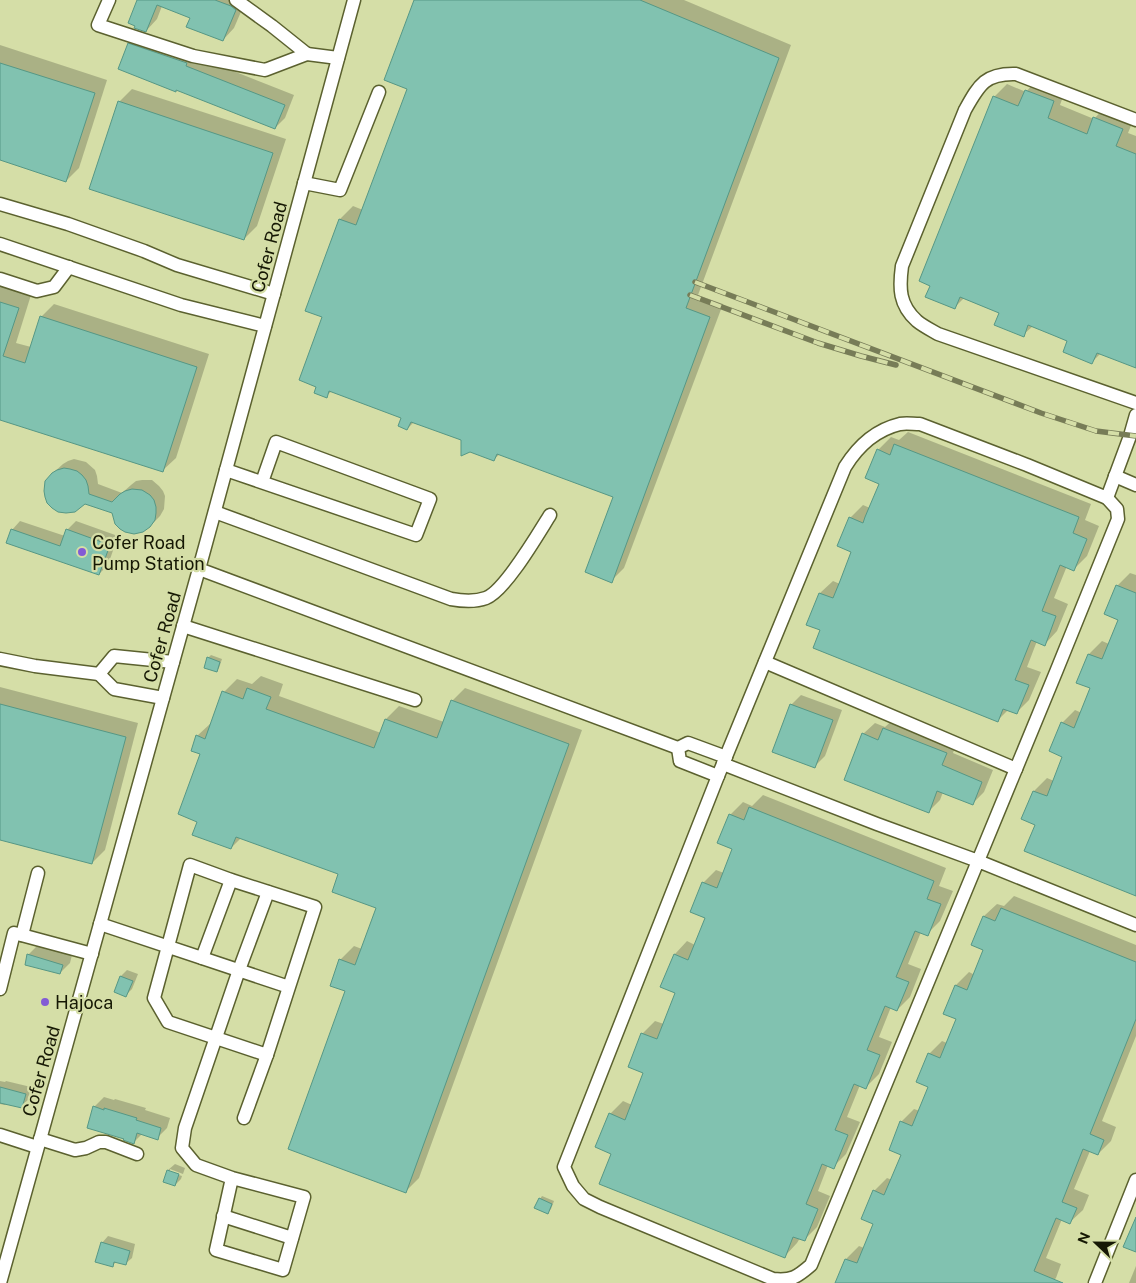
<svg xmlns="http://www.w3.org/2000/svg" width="1136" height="1283" font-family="'Public Sans',sans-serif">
	<rect width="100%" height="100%" fill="#d5dea7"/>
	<g fill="#0003">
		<path d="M138,0H246L234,28L223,40L191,17L162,6L157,19L146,31Z"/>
		<path d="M415,0H684L791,45L698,295L723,304L624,568L611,581L615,496L500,454L493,460L462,440L414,422L407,429L403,417L332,391L326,396L324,317L306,310L340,219L353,206L363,210L409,88Z"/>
		<path d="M139,34L294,95L285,118L275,128L129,44Z"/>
		<path d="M0,45L107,80L79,168L66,181L0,159Z"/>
		<path d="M1039,77L1066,88L1060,105L1094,119L1107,105L1135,116L1128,133L1136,136V367L1101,353L1091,363L1069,340L1033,326L1023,335L1000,313L964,298L954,308L994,97L1007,84L1026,92Z"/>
		<path d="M132,89L286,139L257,226L244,239L119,102Z"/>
		<path d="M0,276L31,295L16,343L31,347L41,317L54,304L209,354L176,458L162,471L0,419Z"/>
		<path d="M908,432L1091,504L1085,520L1099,526L1087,556L1074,569L1067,566L1054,598L1068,604L1057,631L1045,644L1037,641L1027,667L1041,672L1029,700L1016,713L1008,710L998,720L822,630L820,593L833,581L840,584L853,551L850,518L863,505L870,508L880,483L878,450L891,437L899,440Z"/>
		<path d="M74,459L86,462L95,470L97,476L98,484L122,493L131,485L136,481L142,480H152L159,486L163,491L165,496L164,509L160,516L150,526L113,512L52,474L63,464L68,461Z"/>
		<path d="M20,521L65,536L67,530L76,521L118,536L108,565L99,574L12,530Z"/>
		<path d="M1130,573L1136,575V895L1036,825L1023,819L1034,791L1047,778L1054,781L1064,756L1062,723L1075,710L1082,713L1092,688L1078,682L1089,654L1102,641L1109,644L1119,619L1117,586Z"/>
		<path d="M211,655L222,659L219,668L217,671L208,658Z"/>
		<path d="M261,676L283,684L279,696L381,733L386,719L399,706L444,722L452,701L465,688L582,730L419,1178L406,1191L347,990L340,960L354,946L362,949L377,907L340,874L241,838L231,848L199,821L201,753L197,736L211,723H212L224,692L237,679L252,684Z"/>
		<path d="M0,687L138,723L105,850L92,863L0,839Z"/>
		<path d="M801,695L842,710L825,756L815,766L791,705Z"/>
		<path d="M896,717L957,741L953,753L993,770L984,792L972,804L943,792L940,800L928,812L863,734L875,723L885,727Z"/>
		<path d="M763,795L946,868L939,886L953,891L940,921L927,934L921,932L908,964L921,969L910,997L897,1010L891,1007L879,1037L892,1042L879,1074L866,1087L860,1085L847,1117L860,1122L846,1154L833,1167L828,1165L818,1191L830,1196L817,1227L804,1240L800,1238L797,1243L785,1256L613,1153L610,1114L623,1101L632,1105L645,1072L642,1034L655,1021L664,1024L676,993L675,954L687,941L695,945L706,917L703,883L716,870L724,873L734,849L730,815L743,802L752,806Z"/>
		<path d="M1014,896L1136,945V1036L1102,1121L1116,1127L1111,1141L1098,1154L1090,1151L1074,1189L1089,1195L1083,1210L1070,1222L1062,1219L1046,1258L1061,1264L1056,1278L1051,1283H837L846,1259L859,1246L864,1248L874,1223V1191L887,1178L892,1180L902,1155L901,1122L914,1109L920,1111L930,1086L929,1054L942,1041L947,1043L957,1018L945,1013L956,985L969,972L975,975L985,950L973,945L984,916L997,904L1004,906Z"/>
		<path d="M38,945L72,955L70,963L60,973L28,955Z"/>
		<path d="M127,970L138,974L132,989L126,995L121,976Z"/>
		<path d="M0,1081L5,1082L6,1081L31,1087L28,1100L21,1106L7,1103L5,1105L0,1104Z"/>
		<path d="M104,1097L114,1100L115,1099L146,1108L145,1110L170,1118L167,1128L157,1138L142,1134L134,1142L125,1139L94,1107Z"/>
		<path d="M175,1164L185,1168L183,1174L170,1169V1172L182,1176L181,1179L175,1185L165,1181L168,1170Z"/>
		<path d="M542,1196L554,1201L551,1209L548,1212L540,1199Z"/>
		<path d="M108,1236L135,1244L132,1258L125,1264L117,1261L113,1265L102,1243Z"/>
		<path d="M1136,1266V1283H1129Z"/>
	</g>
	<g fill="#81c2b0" stroke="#569785">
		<path d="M137,0H215L231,6L236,10L223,41L186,27L190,18L157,5L146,32L134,28L135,26L128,23Z"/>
		<path d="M414,0H640L779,58L686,308L710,317L612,583L585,572L613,497L497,454L494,461L470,452L461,456V440L411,422L407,430L398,426L401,418L329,391L327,398L314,393L316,387L299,380L322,317L305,311L339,219L356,225L407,89L384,80Z"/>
		<path d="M128,43L187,63L186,66L285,105L275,129L176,90V92L118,69Z"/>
		<path d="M0,63L95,93L66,182L0,160Z"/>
		<path d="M1025,90L1054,101L1048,118L1087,134L1093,117L1123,129L1116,146L1136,154V368L1097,353L1092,364L1063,352L1067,341L1055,336L1028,325L1024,337L994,325L999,313L960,297L955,309L925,297L930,286L919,281L993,96L1018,106Z"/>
		<path d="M118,101L273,153L244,240L89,189Z"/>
		<path d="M0,302L19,308L3,356L25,363L40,316L197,367L163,472L0,420Z"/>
		<path d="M894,444L1079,517L1073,533L1087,539L1074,571L1060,565L1042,611L1056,616L1045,646L1031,640L1015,680L1029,685L1017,714L1003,709L998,722L813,648L820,630L806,625L819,593L833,598L840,581L851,552L837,546L849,517L863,523L865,517L879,484L865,478L877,449L890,455Z"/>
		<path d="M64,468L70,469L77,471L82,475L86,480L88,486L89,494L112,502L120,494L125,491L132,489L142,490L150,495L154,500L156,507V513L155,520L150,527L143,532L134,534L125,532L120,529L115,524L112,513L85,504L75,512L66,513L58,512L52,508L47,503L45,497L44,491L45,481L52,473L57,470Z"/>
		<path d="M11,529L60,546L66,529L110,545L99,575L6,543Z"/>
		<path d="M1116,585L1136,593V896L1024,851L1035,825L1021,819L1033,791L1047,796L1062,757L1049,751L1061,722L1074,728L1090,688L1076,683L1088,654L1102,659L1118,620L1104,614Z"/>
		<path d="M207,657L220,662L217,672L204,668Z"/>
		<path d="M247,688L271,697L266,709L374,748L385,719L437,738L451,700L569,744L406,1193L288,1149L345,991L330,986L339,959L355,965L376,908L332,892L338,874L236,837L231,849L192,835L197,822L178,814L200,754L191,751L196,735L205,739L222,691L243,699Z"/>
		<path d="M0,704L126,737L92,864L0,840Z"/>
		<path d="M790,704L833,720L815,768L772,752Z"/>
		<path d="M883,728L947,753L942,765L982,782L973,805L937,791L929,813L844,780L862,733L878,740Z"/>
		<path d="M749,807L934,881L927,899L941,904L928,936L915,931L896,977L909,982L897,1011L885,1006L867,1050L880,1055L866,1089L854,1084L835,1130L848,1135L834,1169L822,1164L817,1177L806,1204L818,1209L805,1241L793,1237L785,1258L599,1184L611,1154L595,1147L609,1113L625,1120L643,1073L628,1067L641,1033L657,1039L675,993L660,987L674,954L688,960L705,918L690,912L702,882L717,888L732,849L717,843L729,814L744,820Z"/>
		<path d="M1001,908L1136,962V1019L1090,1134L1104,1140L1098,1155L1083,1149L1062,1202L1077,1208L1070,1224L1056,1218L1034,1271L1063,1283H835L845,1259L857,1263L873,1224L861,1219L873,1190L884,1195L901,1155L889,1150L900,1121L912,1126L928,1087L916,1082L928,1053L940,1058L956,1019L943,1014L955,985L967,990L983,950L971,945L983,916L995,921Z"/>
		<path d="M27,954L63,965L60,974L25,965Z"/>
		<path d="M120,976L133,981L126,997L114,992Z"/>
		<path d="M0,1087L26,1094L22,1108L0,1103Z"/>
		<path d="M93,1106L104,1110V1108L137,1118L136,1120L161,1128L158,1140L137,1133L134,1144L123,1140L124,1139L87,1128Z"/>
		<path d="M167,1170L179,1174L175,1186L163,1182Z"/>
		<path d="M539,1198L552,1204L548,1214L534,1208Z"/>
		<path d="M1136,1217V1252L1123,1247Z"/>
		<path d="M101,1242L130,1251L126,1265L114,1262L113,1267L95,1262Z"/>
	</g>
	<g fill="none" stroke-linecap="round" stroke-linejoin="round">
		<g stroke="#5b612f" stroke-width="15">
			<g id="minor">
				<path d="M109,0L98,25L193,56L265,70L307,54L338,58"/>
				<path d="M236,0L272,26L307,54"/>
				<path d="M1136,120L1016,74C985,73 979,85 965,110L902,266C899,288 899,305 917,321C923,326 931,330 938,334L1136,403"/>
				<path d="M304,183L340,190L379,92"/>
				<path d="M0,204L68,224L144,251L177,265L274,294"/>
				<path d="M0,244L181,305L265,326"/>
				<path d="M0,279L37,291L54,287L69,267"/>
				<path d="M1136,415L1130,436L1107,498L1027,465L920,424C913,424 906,423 900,424C875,430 858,446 845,467L718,776L564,1167L573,1186L584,1199L600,1207L773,1279C792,1281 797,1277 811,1265L978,861L1136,925"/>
				<path d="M226,470L416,535L430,499L276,442L262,482"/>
				<path d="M1115,476L1136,485"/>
				<path d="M215,512L451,599C462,601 475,602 486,598C505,591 538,534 550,515"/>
				<path d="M199,569L678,748L688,743L726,757"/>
				<path d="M183,626L415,700"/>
				<path d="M0,659L35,666L99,674L114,656L173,662"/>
				<path d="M765,662L1016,769"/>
				<path d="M99,674L114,689L163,698"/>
				<path d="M678,748L680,761L718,776"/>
				<path d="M723,764L877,824L978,861L1056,672L1118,519L1117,509L1107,498"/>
				<path d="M100,924C163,945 226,966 289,987L315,907L231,880L190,865L154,998L168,1022L267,1055L289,987"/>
				<path d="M22,935L38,873"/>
				<path d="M202,958L231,880"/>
				<path d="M0,989L14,933L92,954"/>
				<path d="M244,1118L267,1055"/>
				<path d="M0,1135L37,1147"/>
				<path d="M40,1139L75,1150L86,1148L99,1142H106L137,1154"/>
				<path d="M232,1178L216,1250L283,1270L304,1197L232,1178L196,1165L182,1148L185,1128L239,970L268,892"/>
				<path d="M223,1216L292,1238"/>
				<path d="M0,1283L199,569L354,0"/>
				<path d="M1095,1283L1136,1180"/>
			</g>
		</g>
		<use href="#minor" stroke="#fff" stroke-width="12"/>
		<g stroke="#777c57" stroke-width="5.5">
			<g id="rail">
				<path d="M695,282L1041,413L1096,431L1136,436"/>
				<path d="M690,295L818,343L861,356L896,365"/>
			</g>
		</g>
		<use href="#rail" stroke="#d5dea7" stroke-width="4" stroke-dasharray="11" stroke-linecap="butt"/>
	</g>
	<g fill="#825bd5" stroke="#d5dea7" stroke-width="2">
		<circle cx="82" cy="552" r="5"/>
		<circle cx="45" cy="1002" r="5"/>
	</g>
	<g text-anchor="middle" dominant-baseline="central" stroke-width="4.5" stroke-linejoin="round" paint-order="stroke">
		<g font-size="18" fill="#161804" stroke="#d5dea7">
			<text transform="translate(269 247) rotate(-75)">Cofer Road</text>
			<text transform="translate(162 637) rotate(-74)">Cofer Road</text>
			<text transform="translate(41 1071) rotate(-74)">Cofer Road</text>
		</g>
		<g font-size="18" fill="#161804" stroke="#d5dea7" text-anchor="start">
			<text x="92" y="542">Cofer Road<tspan x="92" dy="21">Pump Station</tspan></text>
			<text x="55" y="1002">Hajoca</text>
		</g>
	</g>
	<g transform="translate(1096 1243) rotate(292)" stroke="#d5dea7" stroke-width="4" paint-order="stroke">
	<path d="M0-4L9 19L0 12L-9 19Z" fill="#161804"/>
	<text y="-8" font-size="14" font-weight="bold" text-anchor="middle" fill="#161804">N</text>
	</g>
</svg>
